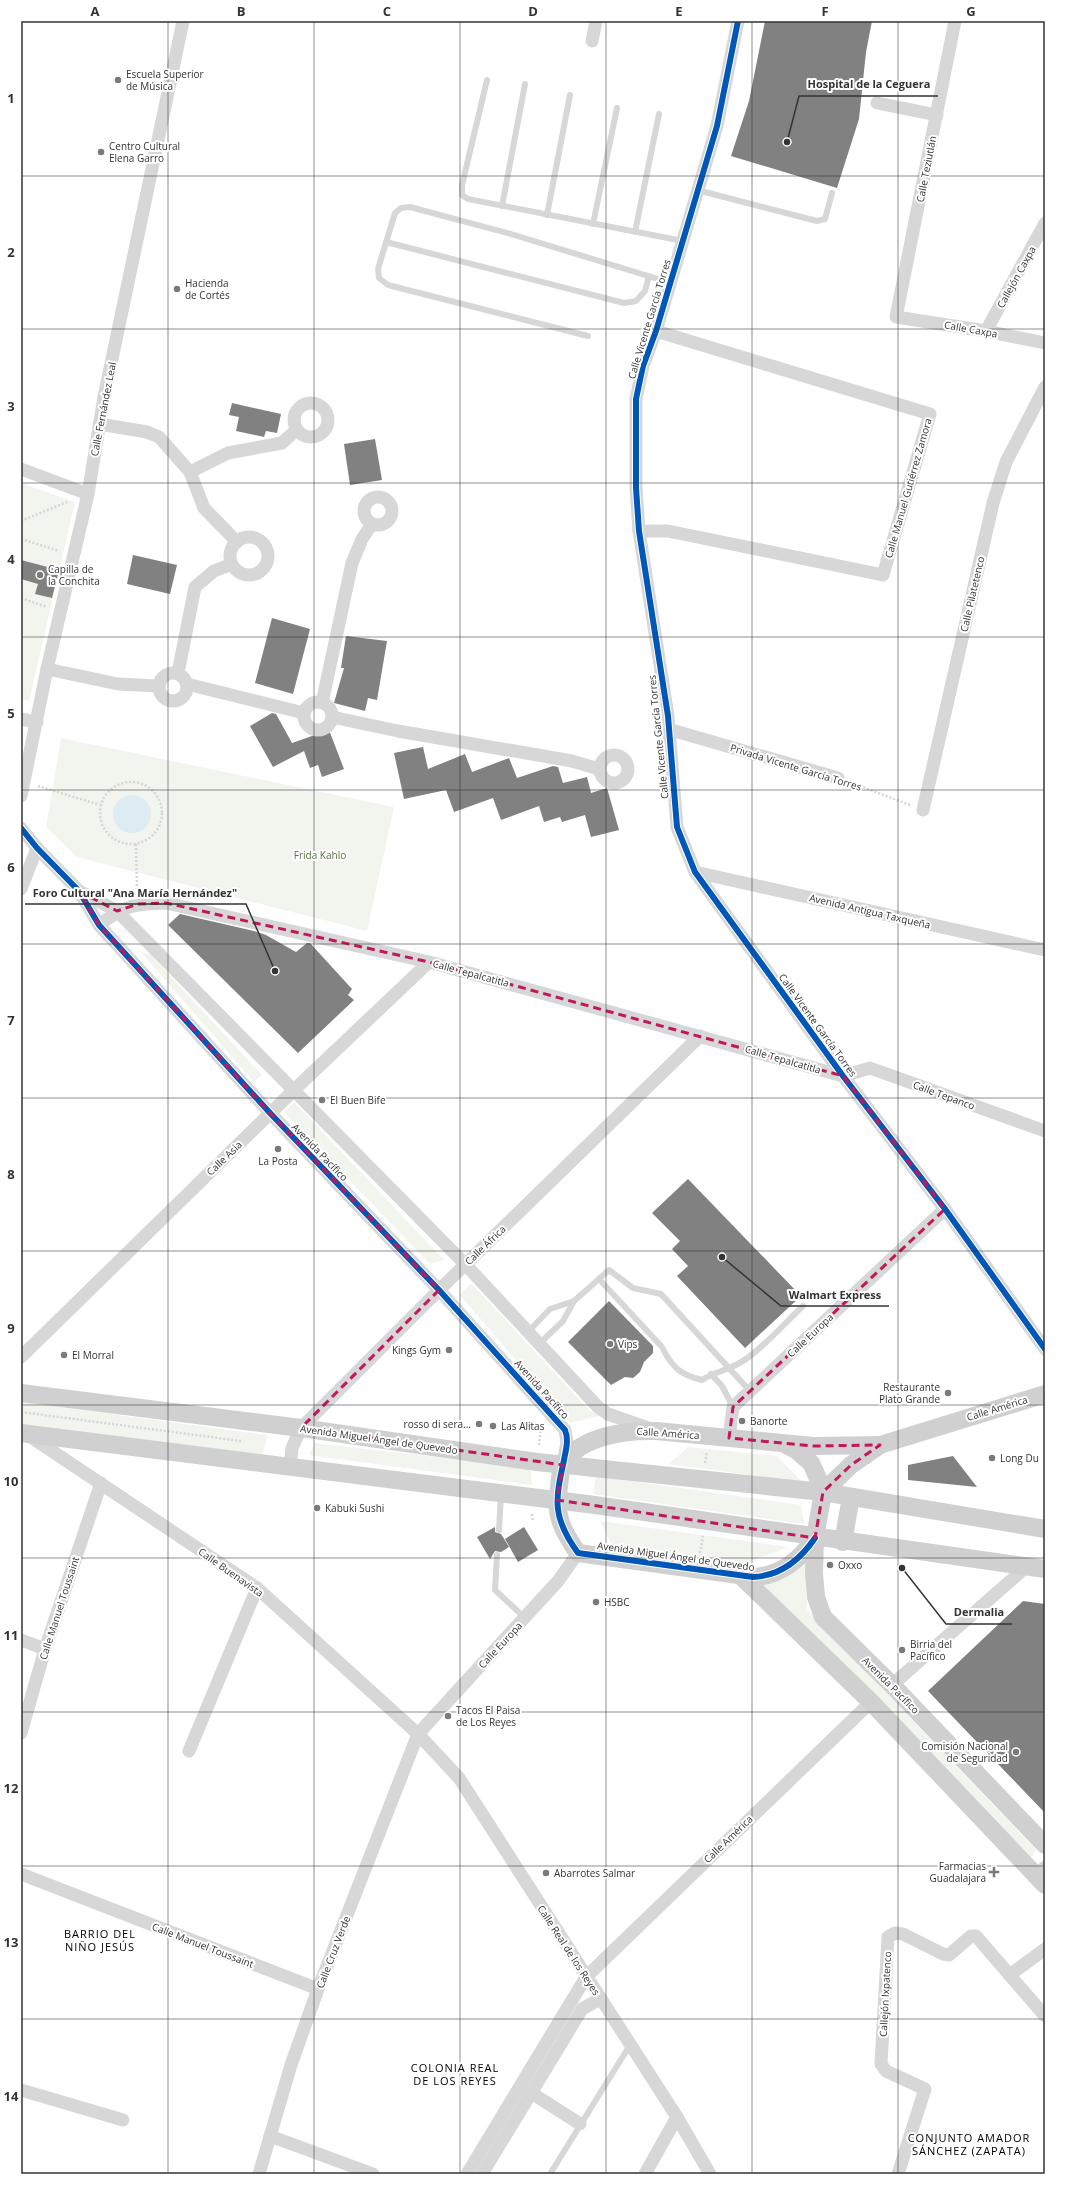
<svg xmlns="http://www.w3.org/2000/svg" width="1066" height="2195" font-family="'Open Sans',sans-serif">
	<rect width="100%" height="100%" fill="#fff"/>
	<g fill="#f1f5ed">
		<path d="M21,483L75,502L29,701L21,699Z"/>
		<path d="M61,738L394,807L367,931L77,857L46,827Z"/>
		<path d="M141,952L150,954L262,1075L254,1082Z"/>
		<path d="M294,1102L444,1260L430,1264L284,1112Z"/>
		<path d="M471,1283L590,1411L602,1415L570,1423L460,1295Z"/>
		<path d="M21,1402L268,1435L262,1456L21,1424Z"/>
		<path d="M315,1443L530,1468L532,1485L309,1455Z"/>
		<path d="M688,1447L777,1456L802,1482L669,1464Z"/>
		<path d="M596,1476L801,1505L804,1524L593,1494Z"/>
		<path d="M600,1521L789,1547L733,1567L615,1551Z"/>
		<path d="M806,1563L807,1609L1036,1850L1031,1857L762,1584Z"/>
	</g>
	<circle fill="#ddebf3" cx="132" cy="814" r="19"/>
	<g fill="#818181">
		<path d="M765,21H872L866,52L859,119L837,188L731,156L749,101Z"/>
		<path d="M232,403L281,414L277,433L266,431L264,437L236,431L239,417L229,415Z"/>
		<path d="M375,439L382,480L350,485L344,444Z"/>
		<path d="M133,555L177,565L170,594L127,584Z"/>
		<path d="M21,560L59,570L52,598L35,594L38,584L21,579Z"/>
		<path d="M272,618L310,629L293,694L255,683Z"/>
		<path d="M346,636L387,641L377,700L368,698L365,711L334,703L344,668H341Z"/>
		<path d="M272,713L276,714L292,743L329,730L344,769L322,777L318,765L310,768L304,751L273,767L250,726Z"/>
		<path d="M423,747L428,769L465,754L472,772L509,758L517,778L553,766L558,767L563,783L587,777L591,793L607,788L619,830L591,837L585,815L562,822L560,817L544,822L539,806L501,820L493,798L454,812L446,790L404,799L394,753Z"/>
		<path d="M180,914L254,931L266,935L296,952L307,943H310L352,989L348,995L354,1000L298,1053L168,925Z"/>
		<path d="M688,1179L801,1296L745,1348L677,1276L688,1266L672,1249L680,1241L652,1213Z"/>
		<path d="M609,1301L653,1346V1353L644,1362L640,1372L633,1378L625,1377L611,1385L568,1342Z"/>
		<path d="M953,1456L977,1487L908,1480V1465Z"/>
		<path d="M495,1527V1532L501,1534L509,1547L501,1552L495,1551L490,1559L477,1537Z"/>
		<path d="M524,1527L538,1550L518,1562L505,1539Z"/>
		<path d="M1023,1601L1045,1604V1813L928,1691Z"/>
	</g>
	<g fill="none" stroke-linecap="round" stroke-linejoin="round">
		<g stroke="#d6d6d6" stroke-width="2.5" stroke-dasharray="2 2" stroke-linecap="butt">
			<path d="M21,521L67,502"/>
			<path d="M21,539L59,551"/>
			<path d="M21,598L47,607"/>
			<circle cx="131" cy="813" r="31"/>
			<path d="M852,783L910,805"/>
			<path d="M38,786L100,805"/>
			<path d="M136,844L137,891"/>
			<path d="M21,1412L241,1441"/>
			<path d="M539,1445L541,1426"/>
			<path d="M705,1463L707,1452"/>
			<path d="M532,1514L533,1522"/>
			<path d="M700,1553L703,1536"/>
		</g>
		<g stroke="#d7d7d7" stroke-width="6">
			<path d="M487,80L462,185V195L468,199L683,241"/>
			<path d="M697,190L817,221L825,219L832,193"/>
			<path d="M502,206L525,84"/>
			<path d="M547,215L570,95"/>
			<path d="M593,224L617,108"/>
			<path d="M635,232L659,114"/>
			<path d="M386,242L624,303L636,301L645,291L649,276"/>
			<path d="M588,336L388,285L379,278L378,269L395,213L401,208L410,207L511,234L671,283"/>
			<path d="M599,1279L662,1347C672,1367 680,1375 702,1380C716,1371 733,1369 746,1359C767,1344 785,1323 803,1306"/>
			<path d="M528,1332L550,1309L574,1301"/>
			<path d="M539,1344L563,1321L574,1301L609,1270L633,1288L661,1294L750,1391"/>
			<path d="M711,1374L722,1386L733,1407"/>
			<path d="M499,1530L501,1495"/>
			<path d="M497,1555L495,1590L525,1618"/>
			<path d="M550,2174L630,2045"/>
		</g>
		<g stroke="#d7d7d7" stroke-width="13">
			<path d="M738,21L717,126L656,331L643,366L636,399V488L639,531L668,716L677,827L695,872L843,1076L945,1209L1045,1349"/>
			<path d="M955,21L896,317L986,331L1045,343"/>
			<path d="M592,41L596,21"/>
			<path d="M877,103L937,115"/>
			<path d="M986,331L1045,223"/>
			<circle cx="311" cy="420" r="17"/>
			<path d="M99,424L147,432L159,437L190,472L204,508L237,542"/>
			<path d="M21,469L88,494"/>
			<path d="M190,472L228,453L282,443L296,430"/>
			<circle cx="378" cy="511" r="14"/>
			<path d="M639,531H668L883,575L930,414L656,331"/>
			<circle cx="249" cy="556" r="19"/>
			<path d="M47,669L118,684L158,686"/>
			<circle cx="173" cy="687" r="14"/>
			<path d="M178,673L195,587L214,571L232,564"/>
			<path d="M187,684L304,713"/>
			<circle cx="318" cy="716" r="14"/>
			<path d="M322,703L352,563L362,539L372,524"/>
			<path d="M332,717L398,731L572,761L599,769"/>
			<path d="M21,719L37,722"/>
			<path d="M668,729L838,778"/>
			<circle cx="614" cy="769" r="14"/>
			<path d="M21,796L47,669L88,494L104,397L183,21"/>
			<path d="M923,810L993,503L1006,462L1045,387"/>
			<path d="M21,828L37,848L79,891L99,925L270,1113L439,1290L565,1430L567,1442L563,1463"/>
			<path d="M695,872L1045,950"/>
			<path d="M21,889L37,848"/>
			<path d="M79,891L117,911L465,1264L598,1407L608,1414L648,1428"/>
			<path d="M99,925C125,905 134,904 166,903L429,962L843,1076"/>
			<path d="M843,1076L870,1068L1045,1131"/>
			<path d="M21,1357L294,1090L429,962"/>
			<path d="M28,1435L257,1588L418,1734L459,1778L677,2117L710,2174"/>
			<path d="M729,1438L733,1407L945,1209"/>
			<path d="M290,1467L292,1448L301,1428L439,1290L700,1036"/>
			<path d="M21,1640L45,1649"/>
			<path d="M892,1685L1026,1567"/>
			<path d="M21,1733L45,1649L101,1483"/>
			<path d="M189,1751L257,1588"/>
			<path d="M21,1874L318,1989"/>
			<path d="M1036,1875L1045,1867"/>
			<path d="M1011,1974L1045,1949"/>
			<path d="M21,2090L123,2120"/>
			<path d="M530,2092L580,2124"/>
			<path d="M270,2136L373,2174"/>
			<path d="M259,2174L291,2065L318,1989L418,1734L558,1581L578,1553"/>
			<path d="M467,2174L586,1977L871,1702"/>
			<path d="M482,2174L582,2009L600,1999"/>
			<path d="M645,2174L677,2117"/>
			<path d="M898,2174L925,2089L886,2071L881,2064L888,1937L895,1933L903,1934L943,1954L949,1955L971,1936H976L1045,2016"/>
		</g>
		<g stroke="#d0d0d0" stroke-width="18">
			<path d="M21,1393L301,1428L537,1462L823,1492L1045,1529"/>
			<path d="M21,1433L595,1505L1045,1569"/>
			<path d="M786,1445L796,1450L811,1463L821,1485L823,1492L815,1538L814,1573L816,1597L823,1617L892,1685L1045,1845"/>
			<path d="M823,1492L851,1465L880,1445"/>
			<path d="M815,1538C800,1560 779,1576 753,1577L578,1553C562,1530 554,1515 559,1487C560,1480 560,1469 564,1463C581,1436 626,1430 656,1431L813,1446L880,1445L1045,1394"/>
			<path d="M843,1542L851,1497"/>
			<path d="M742,1577L871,1702L1045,1885"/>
		</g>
		<g stroke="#fff" stroke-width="8">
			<g id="cycleway">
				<path d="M738,21L717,126L656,331L643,366L636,399V488L639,531L668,716L677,827L695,872L843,1076L945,1209L1045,1349"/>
				<path d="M21,828L37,848L79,891L99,925L270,1113L439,1290L565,1430C569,1440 566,1449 564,1460C555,1501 552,1517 578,1553L753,1577C779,1576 800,1560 815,1538"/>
			</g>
		</g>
		<use href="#cycleway" stroke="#0057b8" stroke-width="6"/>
	</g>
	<path fill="none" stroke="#c2185b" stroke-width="3" stroke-dasharray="8 5" stroke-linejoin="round" d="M79,891L117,911L138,904L166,903L429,962L843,1076L945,1209L733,1407L729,1438L813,1446L880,1445L851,1465L823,1492L815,1538L557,1500L563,1465L301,1428L439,1290L270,1113L99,925Z"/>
	<path fill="none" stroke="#333" stroke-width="1" stroke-opacity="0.55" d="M168,21V2174M314,21V2174M460,21V2174M606,21V2174M752,21V2174M898,21V2174M21,176H1045M21,329H1045M21,483H1045M21,637H1045M21,790H1045M21,944H1045M21,1098H1045M21,1251H1045M21,1405H1045M21,1558H1045M21,1712H1045M21,1866H1045M21,2019H1045"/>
	<g fill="#7a7a7a" stroke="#fff" stroke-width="1.5">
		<circle cx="118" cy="80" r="4"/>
		<circle cx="101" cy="152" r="4"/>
		<circle cx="177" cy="289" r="4"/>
		<circle cx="40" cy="575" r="4"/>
		<circle cx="322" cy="1100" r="4"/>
		<circle cx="278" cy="1149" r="4"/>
		<circle cx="610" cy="1344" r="4"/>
		<circle cx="449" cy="1350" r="4"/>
		<circle cx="64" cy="1355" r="4"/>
		<circle cx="948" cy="1393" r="4"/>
		<circle cx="742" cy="1421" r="4"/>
		<circle cx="479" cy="1424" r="4"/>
		<circle cx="493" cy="1426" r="4"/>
		<circle cx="992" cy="1458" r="4"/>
		<circle cx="317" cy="1508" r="4"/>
		<circle cx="830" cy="1565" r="4"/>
		<circle cx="596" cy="1602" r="4"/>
		<circle cx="902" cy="1650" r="4"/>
		<circle cx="448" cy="1716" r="4"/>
		<circle cx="1016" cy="1752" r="4"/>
		<path d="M992 1866h4v4h4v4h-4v4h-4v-4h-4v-4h4z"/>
		<circle cx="546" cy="1873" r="4"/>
	</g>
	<g text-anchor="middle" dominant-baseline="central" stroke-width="4" stroke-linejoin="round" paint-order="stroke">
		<g font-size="10" fill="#333" stroke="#fff" text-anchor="start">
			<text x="126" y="74">Escuela Superior<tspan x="126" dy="12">de Música</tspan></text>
			<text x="109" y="146">Centro Cultural<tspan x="109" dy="12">Elena Garro</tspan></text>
			<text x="185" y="283">Hacienda<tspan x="185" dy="12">de Cortés</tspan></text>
			<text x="48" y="569">Capilla de<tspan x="48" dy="12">la Conchita</tspan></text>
			<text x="330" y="1100">El Buen Bife</text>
			<text x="278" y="1161" text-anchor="middle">La Posta</text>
			<text x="618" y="1344">Vips</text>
			<text x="441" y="1350" text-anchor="end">Kings Gym</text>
			<text x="72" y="1355">El Morral</text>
			<text x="940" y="1387" text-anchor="end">Restaurante<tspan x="940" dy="12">Plato Grande</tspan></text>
			<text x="750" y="1421">Banorte</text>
			<text x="471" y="1424" text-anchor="end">rosso di sera...</text>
			<text x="501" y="1426">Las Alitas</text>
			<text x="1000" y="1458">Long Du</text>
			<text x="325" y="1508">Kabuki Sushi</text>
			<text x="838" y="1565">Oxxo</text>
			<text x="604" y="1602">HSBC</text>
			<text x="910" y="1644">Birria del<tspan x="910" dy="12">Pacífico</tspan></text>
			<text x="456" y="1710">Tacos El Paisa<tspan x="456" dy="12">de Los Reyes</tspan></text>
			<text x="1008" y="1746" text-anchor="end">Comisión Nacional<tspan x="1008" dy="12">de Seguridad</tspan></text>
			<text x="986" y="1866" text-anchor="end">Farmacias<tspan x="986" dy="12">Guadalajara</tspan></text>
			<text x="554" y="1873">Abarrotes Salmar</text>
		</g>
		<g font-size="10" fill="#333" stroke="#fff">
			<text transform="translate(926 169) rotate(-79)">Calle Teziutlán</text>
			<text transform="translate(1016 277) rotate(-61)">Callejón Caxpa</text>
			<text transform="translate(649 319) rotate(-73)">Calle Vicente García Torres</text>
			<text transform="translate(971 329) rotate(10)">Calle Caxpa</text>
			<text transform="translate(103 409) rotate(-79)">Calle Fernández Leal</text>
			<text transform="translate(908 488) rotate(-74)">Calle Manuel Gutiérrez Zamora</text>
			<text transform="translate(972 594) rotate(-77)">Calle Pilatetenco</text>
			<text transform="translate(658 737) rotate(-96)">Calle Vicente García Torres</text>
			<text transform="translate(796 767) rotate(17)">Privada Vicente García Torres</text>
			<text transform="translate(870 911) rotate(13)">Avenida Antigua Taxqueña</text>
			<text transform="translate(471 973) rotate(15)">Calle Tepalcatitla</text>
			<text transform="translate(818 1025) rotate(54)">Calle Vicente García Torres</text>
			<text transform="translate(783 1059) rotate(16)">Calle Tepalcatitla</text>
			<text transform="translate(944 1095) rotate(20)">Calle Tepanco</text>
			<text transform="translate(320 1152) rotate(46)">Avenida Pacífico</text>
			<text transform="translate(224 1158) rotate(-44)">Calle Asia</text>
			<text transform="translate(485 1245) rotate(-44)">Calle África</text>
			<text transform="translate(810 1335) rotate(-43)">Calle Europa</text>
			<text transform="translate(542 1389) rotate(48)">Avenida Pacífico</text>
			<text transform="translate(997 1408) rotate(-17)">Calle América</text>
			<text transform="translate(668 1433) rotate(4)">Calle América</text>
			<text transform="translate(379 1439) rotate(8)">Avenida Miguel Ángel de Quevedo</text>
			<text transform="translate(676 1556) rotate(8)">Avenida Miguel Ángel de Quevedo</text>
			<text transform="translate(231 1572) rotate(35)">Calle Buenavista</text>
			<text transform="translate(59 1608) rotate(-72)">Calle Manuel Toussaint</text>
			<text transform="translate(500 1645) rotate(-47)">Calle Europa</text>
			<text transform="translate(891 1685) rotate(45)">Avenida Pacífico</text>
			<text transform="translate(728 1839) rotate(-44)">Calle América</text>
			<text transform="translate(203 1945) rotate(21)">Calle Manuel Toussaint</text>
			<text transform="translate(569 1950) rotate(57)">Calle Real de los Reyes</text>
			<text transform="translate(333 1952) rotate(-69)">Calle Cruz Verde</text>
			<text transform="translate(885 1994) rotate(-87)">Callejón Ixpatenco</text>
		</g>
		<g font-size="10" fill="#56703f" stroke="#fff">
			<text x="320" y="855">Frida Kahlo</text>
		</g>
		<g font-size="11" letter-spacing="1" fill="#000" stroke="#fff">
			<text x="100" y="1933">BARRIO DEL<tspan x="100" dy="13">NIÑO JESÚS</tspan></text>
			<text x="455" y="2067">COLONIA REAL<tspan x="455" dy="13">DE LOS REYES</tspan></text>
			<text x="969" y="2137">CONJUNTO AMADOR<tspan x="969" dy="13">SÁNCHEZ (ZAPATA)</tspan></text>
		</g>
	</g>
	<path fill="none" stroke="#333" stroke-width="1.5" d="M787 142L799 96H938M275 971L246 904H25M722 1257L781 1306H889M902 1568L946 1624H1012"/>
	<g fill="#333" stroke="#fff" stroke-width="1.5">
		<circle cx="787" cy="142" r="4"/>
		<circle cx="275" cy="971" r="4"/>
		<circle cx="722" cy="1257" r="4"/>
		<circle cx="902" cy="1568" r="4"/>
	</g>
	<g font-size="11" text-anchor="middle" font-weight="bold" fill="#333" stroke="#fff" stroke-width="4" stroke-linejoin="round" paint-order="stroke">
		<text x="869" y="88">Hospital de la Ceguera</text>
		<text x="135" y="897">Foro Cultural "Ana María Hernández"</text>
		<text x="835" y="1299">Walmart Express</text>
		<text x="979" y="1616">Dermalia</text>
	</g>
	<rect width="1066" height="2195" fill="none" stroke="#ffffff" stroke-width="44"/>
	<rect x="22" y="22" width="1022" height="2151" fill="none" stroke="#333" stroke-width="1.5"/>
	<g font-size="13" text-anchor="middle" font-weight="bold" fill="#333">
		<text x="95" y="16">A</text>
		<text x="241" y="16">B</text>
		<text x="387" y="16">C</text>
		<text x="533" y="16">D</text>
		<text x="679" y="16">E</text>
		<text x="825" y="16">F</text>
		<text x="971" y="16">G</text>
		<text x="11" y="103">1</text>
		<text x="11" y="257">2</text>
		<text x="11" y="411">3</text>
		<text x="11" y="564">4</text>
		<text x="11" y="718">5</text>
		<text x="11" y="872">6</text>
		<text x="11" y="1025">7</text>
		<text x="11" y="1179">8</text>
		<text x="11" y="1333">9</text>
		<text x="11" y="1486">10</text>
		<text x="11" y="1640">11</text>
		<text x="11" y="1793">12</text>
		<text x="11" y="1947">13</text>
		<text x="11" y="2101">14</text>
	</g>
</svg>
